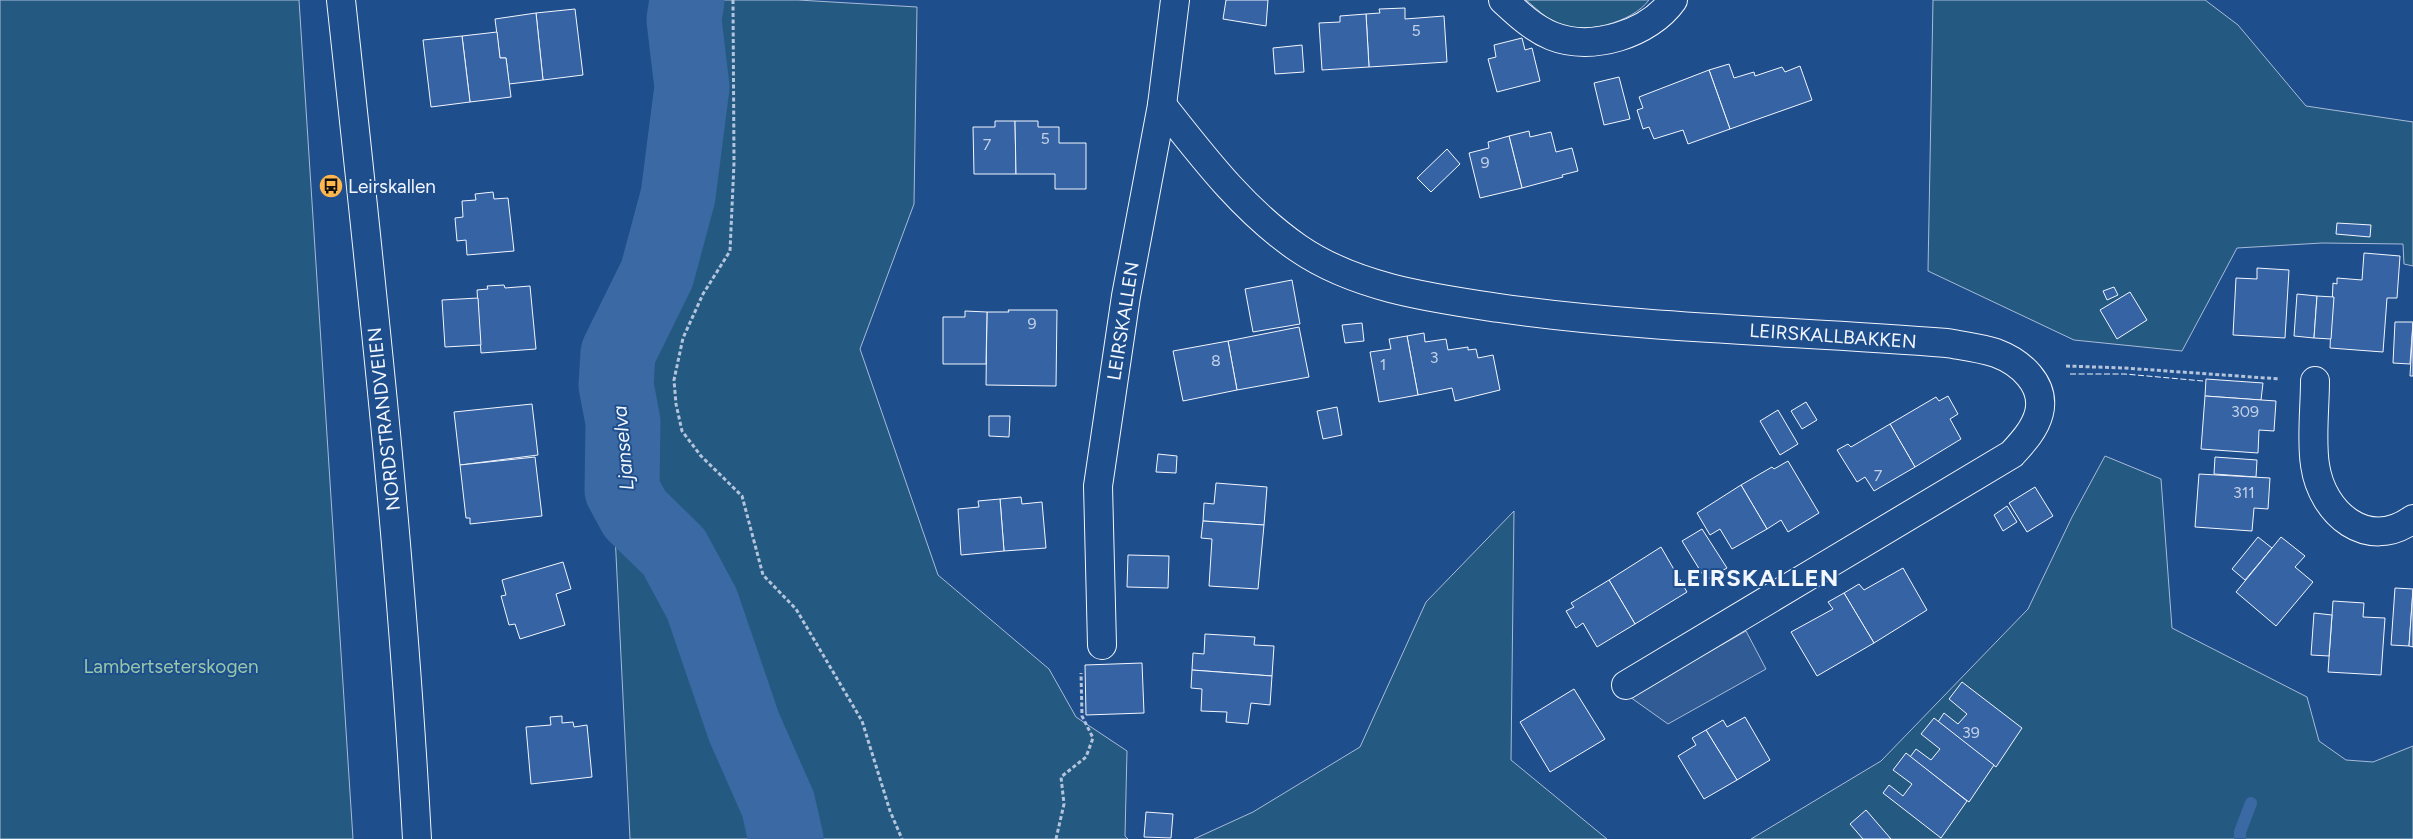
<svg xmlns="http://www.w3.org/2000/svg" width="2413" height="839" font-family="Figtree,sans-serif">
	<rect width="100%" height="100%" fill="#1f4e8c"/>
	<g fill="#245a82" stroke="#a8bbd7">
		<path d="M0,0H299L353,839H0Z"/>
		<path d="M653,0H798L917,7L914,204L860,349L938,575L1049,669L1076,717L1127,751L1125,836L1128,839H630L614,514L587,369L688,102Z"/>
		<path d="M1526,0H1649C1632,23 1583,35 1557,24C1546,19 1535,7 1526,0Z"/>
		<path d="M1933,0H2205L2238,25L2306,106L2413,122V266L2404,264L2403,244L2322,243L2237,248L2182,351L2074,340L1928,271Z"/>
		<path d="M2105,456L2161,479L2172,628L2307,697L2319,741L2346,760L2373,762L2413,746V839H1751L1881,761L2028,609L2072,517Z"/>
		<path d="M1514,511L1511,760L1607,839H1194L1253,812L1360,747L1426,602Z"/>
	</g>
	<path fill="#305b95" stroke="#a8bbd7" d="M1746,631L1766,669L1668,724L1630,697Z"/>
	<g fill="none" stroke-linecap="round" stroke-linejoin="round">
		<path stroke="#3b69a3" stroke-width="12" d="M2240,839V832L2251,803"/>
		<path stroke="#3b69a3" stroke-width="75" d="M687,0L684,20L692,87L678,196L657,274L618,353L616,385L623,422L622,490L635,514L674,552L702,604L744,727L778,804L786,839"/>
	</g>
	<g fill="#3563a3" stroke="#f2f6ff">
		<path d="M1226,0H1268L1266,26L1223,19Z"/>
		<path d="M1405,8V19L1444,16L1447,62L1369,67L1366,14L1380,13L1379,9Z"/>
		<path d="M575,9L583,75L543,80L536,13Z"/>
		<path d="M536,13L543,80L509,84L506,58H500L495,19Z"/>
		<path d="M1366,14L1369,67L1322,70L1319,23L1340,22V16Z"/>
		<path d="M497,32L500,58H506L511,97L470,102L462,36Z"/>
		<path d="M462,36L470,102L431,107L423,40Z"/>
		<path d="M1522,38L1525,50L1532,48L1540,81L1497,92L1488,59L1496,57L1494,45Z"/>
		<path d="M1302,45L1304,72L1275,74L1273,48Z"/>
		<path d="M1729,64L1734,78L1754,72L1755,76L1782,67L1785,72L1800,66L1812,100L1730,129L1709,70Z"/>
		<path d="M1709,70L1730,129L1688,144L1683,130L1654,139L1649,127L1643,129L1637,110L1643,108L1639,97Z"/>
		<path d="M1619,77L1630,119L1604,125L1594,83Z"/>
		<path d="M995,121H1015L1016,174H974L973,127H995Z"/>
		<path d="M1015,121H1038V127H1059V143H1086V189H1055V174H1016Z"/>
		<path d="M1529,131L1530,137L1551,132L1556,152L1572,148L1578,171L1562,175L1563,177L1522,188L1509,136Z"/>
		<path d="M1509,136L1522,188L1480,198L1469,153L1489,148L1488,142Z"/>
		<path d="M1447,149L1460,164L1431,192L1417,178Z"/>
		<path d="M493,192L494,199L508,198L514,251L467,255L466,240L457,241L455,218L463,217L462,201L476,200L475,194Z"/>
		<path d="M2337,223L2371,225L2370,237L2336,234Z"/>
		<path d="M2364,253L2400,256L2397,298H2387L2383,352L2330,348L2333,283L2337,284V278L2362,280Z"/>
		<path d="M2257,268L2289,270L2285,338L2233,335L2236,278L2257,279Z"/>
		<path d="M1292,280L1300,324L1253,332L1245,289Z"/>
		<path d="M504,285L505,288L530,286L536,349L481,353L477,290L488,289L487,286Z"/>
		<path d="M2114,287L2118,295L2107,300L2103,291Z"/>
		<path d="M2130,292L2147,320L2117,339L2100,310Z"/>
		<path d="M2297,294L2317,296L2314,338L2294,336Z"/>
		<path d="M2317,296L2334,297L2331,339L2314,338Z"/>
		<path d="M478,298L481,345L445,347L442,300Z"/>
		<path d="M1008,310H1057L1056,386L986,385L987,312H1009Z"/>
		<path d="M965,311L987,312L986,364H943V317H965Z"/>
		<path d="M2395,322H2413L2410,364L2393,363Z"/>
		<path d="M1362,323L1364,341L1345,343L1342,325Z"/>
		<path d="M2413,323V376H2410Z"/>
		<path d="M1299,327L1309,377L1237,390L1228,341Z"/>
		<path d="M1424,333L1425,342L1446,339L1448,350L1468,347V350L1476,349L1478,358L1493,355L1500,390L1455,401L1452,388L1418,395L1407,336Z"/>
		<path d="M1407,336L1418,395L1379,402L1370,352L1391,349L1389,339Z"/>
		<path d="M1228,341L1237,390L1183,401L1173,351Z"/>
		<path d="M2206,379L2263,383L2261,400L2205,396Z"/>
		<path d="M1948,396L1958,414L1950,419L1961,439L1915,467L1890,424L1936,397L1939,401Z"/>
		<path d="M2205,396L2276,401L2274,431L2259,430L2258,453L2201,449Z"/>
		<path d="M1806,402L1817,420L1802,429L1791,411Z"/>
		<path d="M532,404L538,455L460,465L454,412Z"/>
		<path d="M1337,407L1342,435L1323,439L1317,411Z"/>
		<path d="M1778,410L1798,444L1780,455L1760,421Z"/>
		<path d="M989,416H1010L1009,437L989,436Z"/>
		<path d="M1890,424L1915,467L1874,491L1865,477L1857,482L1837,450L1848,444L1851,447Z"/>
		<path d="M1158,454L1177,456L1176,473L1156,472Z"/>
		<path d="M535,457L542,516L470,524V518H466L460,465Z"/>
		<path d="M2215,457L2257,460L2256,477L2214,474Z"/>
		<path d="M1788,461L1819,513L1788,532L1781,520L1767,529L1741,485L1772,467L1774,469Z"/>
		<path d="M2199,474L2270,478L2268,509L2254,508L2252,531L2195,527Z"/>
		<path d="M1216,483L1267,487L1264,525L1203,521L1204,503L1214,504Z"/>
		<path d="M1741,485L1767,529L1732,549L1720,529L1710,535L1697,513Z"/>
		<path d="M2035,487L2053,516L2027,532L2009,503Z"/>
		<path d="M1021,497L1022,504L1042,502L1046,548L1004,551L1000,499Z"/>
		<path d="M1000,499L1004,551L961,555L958,509L979,507L978,501Z"/>
		<path d="M2007,506L2017,522L2003,531L1994,515Z"/>
		<path d="M1203,521L1264,525L1258,589L1209,586L1212,539L1201,538Z"/>
		<path d="M1702,529L1727,568L1706,580L1682,541Z"/>
		<path d="M2258,537L2272,548L2245,580L2232,569Z"/>
		<path d="M2281,537L2305,556L2295,567L2313,582L2276,626L2236,592Z"/>
		<path d="M1661,547L1687,592L1635,624L1609,580Z"/>
		<path d="M1128,555L1169,556L1168,588L1127,587Z"/>
		<path d="M563,562L571,589L556,594L565,625L520,639L515,624L509,625L501,596L506,595L502,580Z"/>
		<path d="M1903,568L1927,610L1874,643L1844,593L1859,584L1864,590Z"/>
		<path d="M1609,580L1635,624L1597,647L1583,623L1576,628L1566,611L1574,607L1571,603Z"/>
		<path d="M2395,588L2413,589L2409,646L2391,645Z"/>
		<path d="M2413,590V647L2409,646Z"/>
		<path d="M1844,593L1874,643L1817,676L1791,632L1833,609L1828,602Z"/>
		<path d="M2333,601L2364,603L2363,617L2385,618L2381,675L2328,672Z"/>
		<path d="M2314,613L2332,615L2329,656L2311,655Z"/>
		<path d="M1205,634L1255,637L1254,645L1274,646L1272,676L1192,670L1193,653L1204,654Z"/>
		<path d="M1142,663L1144,713L1086,715L1085,665Z"/>
		<path d="M1192,670L1272,676L1270,705L1251,703L1248,724L1226,722L1227,712L1201,711L1202,689L1191,688Z"/>
		<path d="M1962,682L2022,728L1996,767L1938,722L1944,713L1958,724L1967,714L1949,699Z"/>
		<path d="M1574,689L1605,739L1550,772L1520,722Z"/>
		<path d="M562,716V723L573,722L574,727L587,725L592,777L531,784L526,727L551,725L550,717Z"/>
		<path d="M1745,717L1770,760L1737,780L1706,730L1723,720L1727,727Z"/>
		<path d="M1934,718L1994,765L1969,802L1910,757L1916,749L1931,760L1940,749L1921,734Z"/>
		<path d="M1706,730L1737,780L1704,799L1678,756L1696,745L1692,738Z"/>
		<path d="M1906,753L1967,801L1941,838L1883,793L1889,785L1903,796L1912,784L1893,770Z"/>
		<path d="M1866,810L1891,839H1863L1850,824Z"/>
		<path d="M1146,812L1173,814L1171,838L1144,837Z"/>
	</g>
	<g fill="none" stroke-linecap="round" stroke-linejoin="round">
		<g stroke="#f2f6ff" stroke-width="30">
			<g id="minor">
				<path d="M1503,0C1518,14 1533,28 1552,36C1592,52 1649,34 1673,0"/>
				<path d="M1162,105C1203,157 1243,210 1298,248C1356,288 1432,298 1499,308C1648,329 1798,331 1947,343C1964,346 1981,348 1996,353C2020,362 2046,384 2039,413C2035,429 2023,442 2012,454C1884,532 1754,607 1626,685"/>
				<path d="M2315,381C2315,407 2311,440 2315,465C2322,514 2368,552 2413,519"/>
				<path d="M1102,645L1098,486L1126,296L1162,105L1175,0"/>
			</g>
		</g>
		<g stroke="#f2f6ff" stroke-width="30">
			<path id="major" d="M341,0C371,279 402,559 417,839"/>
		</g>
		<g stroke="#b3c4dc" stroke-width="3" stroke-dasharray="4 2.5" stroke-linecap="butt">
			<path d="M733,0L734,163L730,251L703,294L683,338L674,380L676,404L682,431L701,456L742,496L763,575L796,609L862,721L890,811L902,839"/>
			<path d="M2066,366L2125,368L2280,379"/>
			<path d="M1056,839L1064,804L1061,777L1086,757L1093,738L1082,716L1081,673"/>
		</g>
		<use href="#minor" stroke="#1f4e8c" stroke-width="28"/>
		<use href="#major" stroke="#1f4e8c" stroke-width="28"/>
		<path stroke="#f2f6ff" stroke-width="1" stroke-dasharray="6 2.5" stroke-linecap="butt" d="M2070,374H2125L2203,381"/>
	</g>
	<defs>
		<g id="bus-disc" transform="scale(1.25)"><circle r="9.5" fill="#ffb74d" stroke="#1f4e8c"/><path d="M-5-6H5V4H4V6H2V4H-2V6H-4V4H-5ZM-3.5-4V0h7V-4ZM-3.5 1.2v1.5H-2V1.2ZM2 1.2v1.5H3.5V1.2Z" fill="#111"/></g>
	</defs>
	<g fill-rule="evenodd">
		<use href="#bus-disc" x="331" y="186"/>
	</g>
	<g text-anchor="middle" dominant-baseline="central" stroke-width="4" stroke-linejoin="round" paint-order="stroke">
		<g font-size="16" fill="#c3d1e8">
			<text x="1416" y="30">5</text>
			<text x="1045" y="138">5</text>
			<text x="987" y="144">7</text>
			<text x="1485" y="162">9</text>
			<text x="1032" y="323">9</text>
			<text x="1434" y="357">3</text>
			<text x="1216" y="360">8</text>
			<text x="1383" y="364">1</text>
			<text x="2245" y="411">309</text>
			<text x="1878" y="475">7</text>
			<text x="2244" y="492">311</text>
			<text x="1971" y="732">39</text>
		</g>
		<g font-size="19" fill="#f2f6ff" stroke="#1f4e8c" text-anchor="start">
			<text x="348" y="186">Leirskallen</text>
		</g>
		<g font-size="19" fill="#f2f6ff" stroke="#1f4e8c">
			<text transform="translate(1123 321) rotate(-81)">LEIRSKALLEN</text>
			<text transform="translate(1833 336) rotate(4)">LEIRSKALLBAKKEN</text>
			<text transform="translate(384 419) rotate(-96)">NORDSTRANDVEIEN</text>
		</g>
		<g font-size="19" fill="#97c8a6" stroke="#1f4e8c">
			<text x="171" y="666">Lambertseterskogen</text>
		</g>
		<g font-size="20" font-style="italic" fill="#f2f6ff" stroke="#1f4e8c">
			<text transform="translate(623 448) rotate(-95)">Ljanselva</text>
		</g>
		<g font-size="24" font-weight="bold" letter-spacing="1" fill="#f2f6ff" stroke="#1f4e8c">
			<text x="1756" y="577">LEIRSKALLEN</text>
		</g>
	</g>
</svg>
